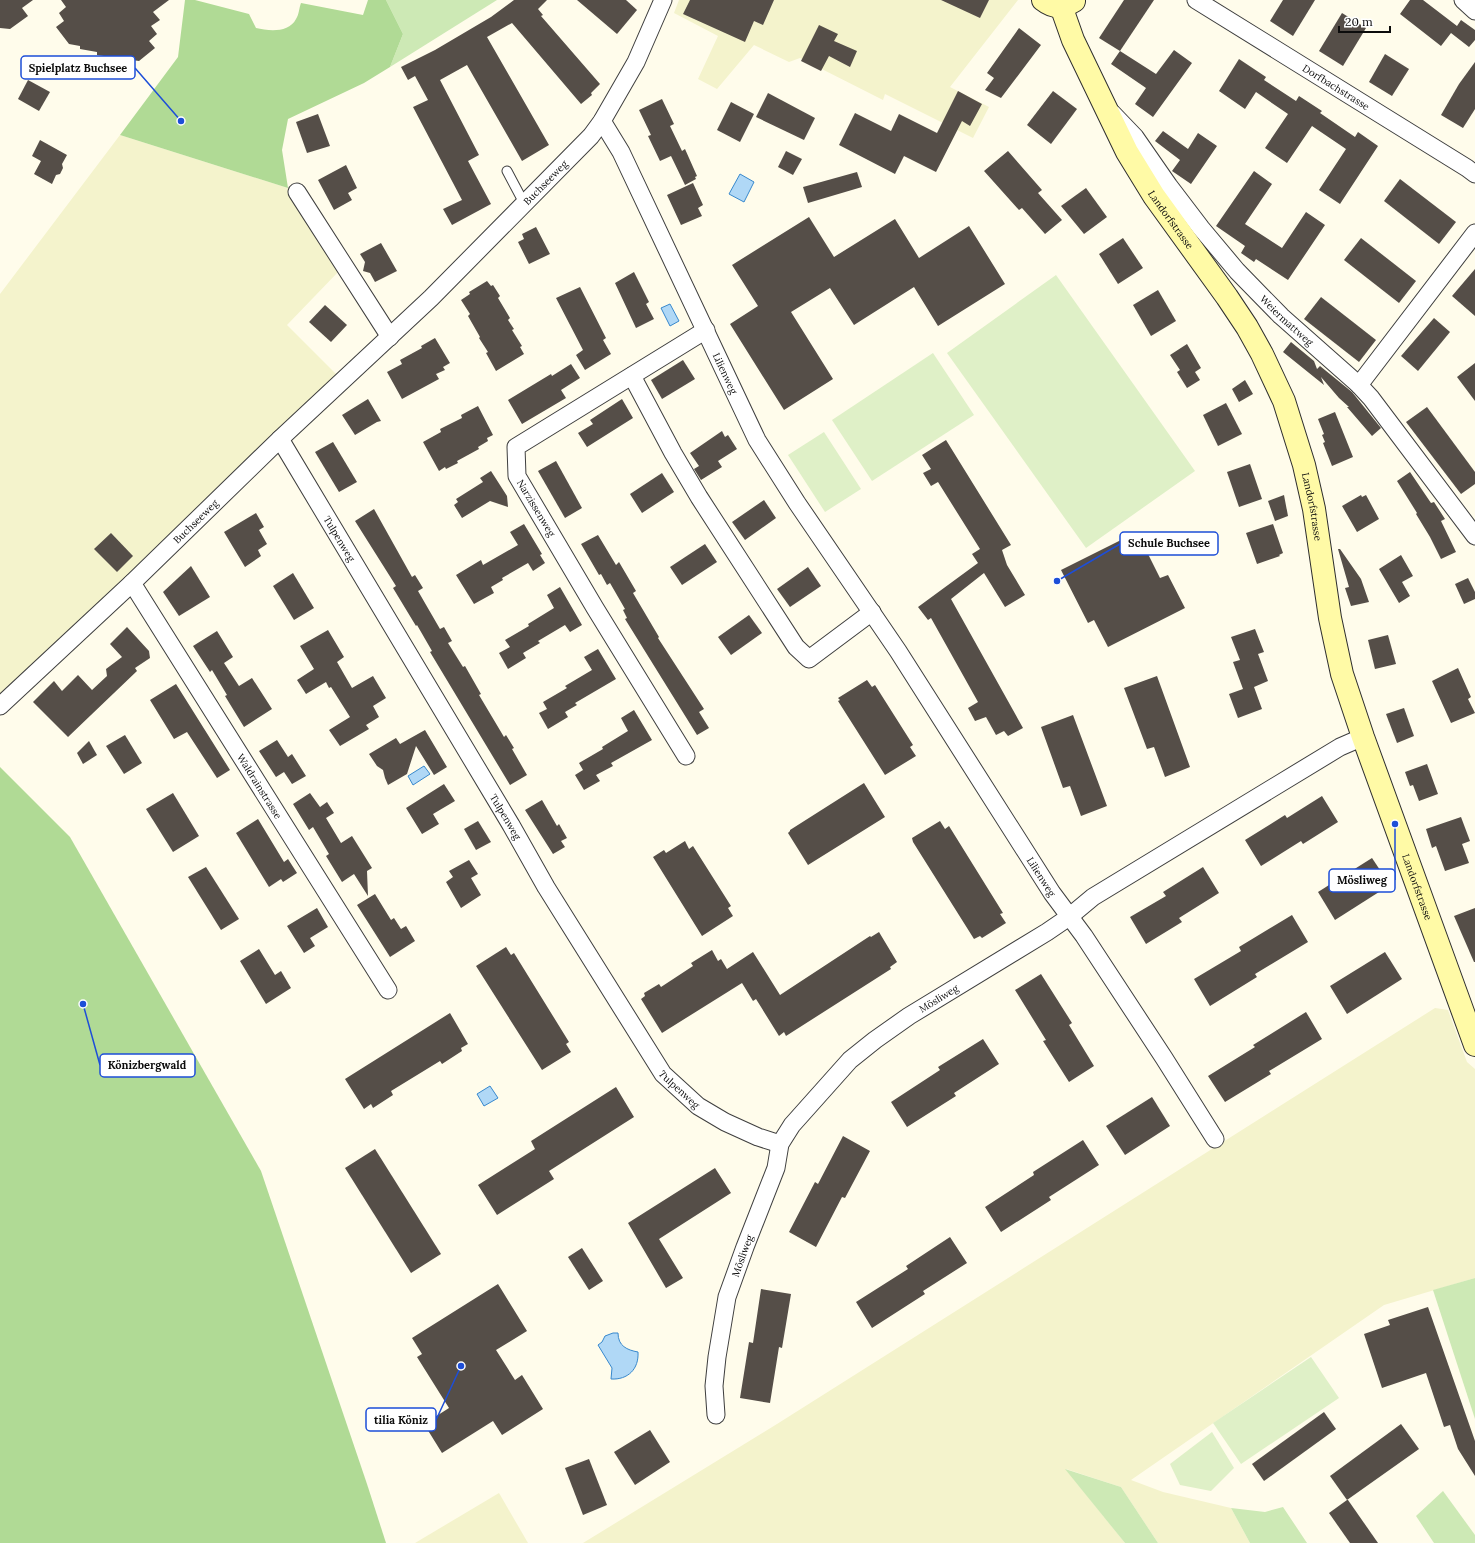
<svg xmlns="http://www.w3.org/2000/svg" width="1475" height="1543" font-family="Lora,serif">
	<rect width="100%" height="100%" fill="#fffceb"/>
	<g fill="#f4f3cc">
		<path d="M679,0H1018L950,87L989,107L973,138L885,94L883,100L800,58L789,62L754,45L717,89L698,79L718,36L674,13Z"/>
		<path d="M120,135L288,188L340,270L287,325L337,375L0,705V294Z"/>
		<path d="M1435,1008L1448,1010L1467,1062L1475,1069V1278L1384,1305L1131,1480L1163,1492L1231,1508L1250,1543H1158L1121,1487L1066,1469L1125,1543H583L777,1424Z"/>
		<path d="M499,1493L528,1543H415Z"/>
	</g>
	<g fill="#cde9b5">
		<path d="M386,0H497L390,67L403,34Z"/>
		<path d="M1475,1278V1419L1433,1290Z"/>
		<path d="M1065,1469L1121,1487L1158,1543H1125Z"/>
		<path d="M1443,1491L1475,1535V1543H1434L1416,1516Z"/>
		<path d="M1283,1507L1307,1543H1250L1231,1508L1265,1512Z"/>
	</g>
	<g fill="#b0da95">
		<path d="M185,0H195L249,14L256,28C269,31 289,33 296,19C299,15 299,8 301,3L363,15L368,0H386L403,34L390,67L364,83L288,119L282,150L288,188L120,135L178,57Z"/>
		<path d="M0,767L70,837L261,1171L367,1484L386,1543H0Z"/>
	</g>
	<g fill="#dff0c7">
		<path d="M1056,275L1195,471L1086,548L947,353Z"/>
		<path d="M933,353L974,415L872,481L832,420Z"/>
		<path d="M824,432L861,489L825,512L788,455Z"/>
		<path d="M1311,1357L1339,1398L1241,1464L1213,1423Z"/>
		<path d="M1212,1432L1234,1468L1211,1491L1180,1485L1170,1464Z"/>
	</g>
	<g fill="#b0d8f6" stroke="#3788cd">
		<path d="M740,174L754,182L744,202L729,194Z"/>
		<path d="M670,304L679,321L670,326L661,308Z"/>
		<path d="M424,766L430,774L413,785L408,776Z"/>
		<path d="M490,1086L498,1098L484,1106L477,1094Z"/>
		<path d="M613,1333H618C618,1346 627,1350 638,1352C639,1369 628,1380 611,1379L612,1368L598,1345L602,1342L605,1336Z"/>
	</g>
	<g fill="#554e48">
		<path d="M0,0H33L22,8L28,16L10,29L0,28Z"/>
		<path d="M61,0H169L153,12L160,20L151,26L157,34L149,41L155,48L139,61L97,55V52L80,49V46L69,44L56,27L64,21L59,13L66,7Z"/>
		<path d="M514,0H547L538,9L543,15L541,16L600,84L591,93L592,95L581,104L512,23L487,37L549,145L522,161L467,65L440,80L479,155L468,161L491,204L452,225L443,209L462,200L413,107L428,100L415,76L408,80L401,67L435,50L491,17Z"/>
		<path d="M577,0H626L637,10L617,34Z"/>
		<path d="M690,0H774L763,25L754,21L745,42L683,14Z"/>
		<path d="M941,0H989L980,18Z"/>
		<path d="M1124,0H1154L1120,51L1099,38Z"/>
		<path d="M1283,0H1315L1293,36L1270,21Z"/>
		<path d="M1410,0H1423L1457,26L1461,20L1475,30V40L1469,47L1451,33L1441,46L1400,14Z"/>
		<path d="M1342,13L1366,28L1343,66L1319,51Z"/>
		<path d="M819,25L838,34L834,41L857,51L850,67L829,56L821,71L801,61Z"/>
		<path d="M1019,28L1041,45L1001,98L985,90L994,78L987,73Z"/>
		<path d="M1174,50L1192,63L1153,117L1135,104L1146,88L1111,64L1120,51L1156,74Z"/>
		<path d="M1385,54L1409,69L1392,96L1369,82Z"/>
		<path d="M1239,59L1266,77L1264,80L1296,101L1299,96L1322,111L1320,113L1355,137L1358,132L1378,146L1340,204L1319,190L1346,149L1312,126L1287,163L1265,148L1288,114L1256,92L1245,109L1219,91Z"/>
		<path d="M1475,62V109L1463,128L1441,115L1459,84Z"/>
		<path d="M28,80L50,92L39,111L18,99Z"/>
		<path d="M958,91L982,104L970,126L962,121L936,172L904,156L895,174L839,145L855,113L891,131L899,114L937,133Z"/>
		<path d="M1053,91L1077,109L1051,144L1027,125Z"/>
		<path d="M768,93L815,118L804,140L756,117Z"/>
		<path d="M662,99L674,124L670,126L682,151L685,149L697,176L695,177L696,179L685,185L671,156L660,161L648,136L651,135L639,110Z"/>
		<path d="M731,102L754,114L740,142L717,130Z"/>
		<path d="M318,114L330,146L307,153L296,122Z"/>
		<path d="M1163,131L1188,149L1198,133L1217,146L1191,184L1172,171L1180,160L1155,141Z"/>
		<path d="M40,140L67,155L62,164L63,168L60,174L56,175L52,184L34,174L41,161L32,156Z"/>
		<path d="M786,151L802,159L793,175L778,167Z"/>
		<path d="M1008,151L1042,190L1038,193L1062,220L1045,234L1022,208L1019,210L984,171Z"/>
		<path d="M346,165L357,188L348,193L352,200L334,210L318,180Z"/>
		<path d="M1254,171L1272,184L1245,224L1282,248L1306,212L1325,225L1288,280L1256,259L1254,262L1241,253L1245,246L1216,226Z"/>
		<path d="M857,172L862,187L808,203L803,187Z"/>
		<path d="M1400,179L1456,222L1439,244L1384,201Z"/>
		<path d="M693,183L703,205L698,208L702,216L681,225L667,195Z"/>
		<path d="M1086,188L1107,217L1084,234L1061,206Z"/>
		<path d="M809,217L834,257L895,219L919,258L969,226L1005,284L938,326L914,287L854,325L830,288L791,312L833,379L784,410L730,324L758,306L732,265Z"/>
		<path d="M536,227L550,254L529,264L518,242L524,239L522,234Z"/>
		<path d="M1123,238L1143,268L1118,284L1099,254Z"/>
		<path d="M1361,238L1416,281L1399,303L1344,260Z"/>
		<path d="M381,243L397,271L375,282L370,273L363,271L365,262L360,254Z"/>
		<path d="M1475,269V316L1452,296Z"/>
		<path d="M634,272L649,302L646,304L654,319L636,328L615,283Z"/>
		<path d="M487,281L491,286L493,285L500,296L498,298L510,318L508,320L514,329L512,330L522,346L520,347L524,354L496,371L486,353L488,352L479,338L480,337L468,316L470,314L461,300L470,294L469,292Z"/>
		<path d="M580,287L606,338L603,340L611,354L585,370L576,355L583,350L556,298Z"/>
		<path d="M1158,290L1176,321L1151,336L1133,305Z"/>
		<path d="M1321,297L1376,340L1359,362L1304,319Z"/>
		<path d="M325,305L347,325L331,342L309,322Z"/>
		<path d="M1434,318L1450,332L1418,371L1401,356Z"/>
		<path d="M435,338L450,363L443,367L445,370L436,374L439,379L402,399L387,372L402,364L400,360L422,348L421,346Z"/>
		<path d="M1291,342L1314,361L1317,369L1320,366L1352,392L1381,428L1372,436L1347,407H1349L1339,398L1321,377L1324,385L1283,352Z"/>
		<path d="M1187,344L1201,368L1195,372L1200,380L1187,388L1177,372L1180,370L1170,355Z"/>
		<path d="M683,360L695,379L662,399L651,380Z"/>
		<path d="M1475,363V401L1457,377Z"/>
		<path d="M571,364L580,378L561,390L566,398L522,424L508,400L551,374L552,376Z"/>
		<path d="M1245,380L1253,394L1239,402L1232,389Z"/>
		<path d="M368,399L381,421L377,422L355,435L342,415Z"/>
		<path d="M622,399L633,418L587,447L578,433L593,424L590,420Z"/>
		<path d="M1226,403L1242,434L1218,446L1203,415Z"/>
		<path d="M478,406L493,435L487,438L488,441L478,447L479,449L457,461L458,463L446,469L445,467L439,471L423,442L441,432L440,429L462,418L461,415Z"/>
		<path d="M1427,407L1475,472V484L1461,494L1406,422Z"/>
		<path d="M1335,412L1353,457L1332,466L1323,443L1325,442L1322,435L1324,434L1318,419Z"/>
		<path d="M722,431L725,437L728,435L737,449L718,461L722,467L701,480L694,469L699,466L690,453Z"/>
		<path d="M946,440L1011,545L1002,550L1007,565L1025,595L1005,607L984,573L951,599L1023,728L1008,736L1004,731L996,735L986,717L975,721L968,708L978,702L931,618L928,620L918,607L978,563L972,554L980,549L938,482L931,486L923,473L931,469L922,455Z"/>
		<path d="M333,442L357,482L339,492L315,452Z"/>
		<path d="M556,461L582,508L565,518L538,471Z"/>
		<path d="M1250,464L1262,499L1239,507L1227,472Z"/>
		<path d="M491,471L507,496L508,507L490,501L462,518L454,505L458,502L456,499L483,482L480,478Z"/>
		<path d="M1410,472L1431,503L1434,502L1445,519L1441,521L1456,552L1441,559L1430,537L1416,514L1417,513L1397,481Z"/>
		<path d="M662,473L674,492L642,513L630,494Z"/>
		<path d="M1284,495L1288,516L1275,521L1268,501Z"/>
		<path d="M1361,495L1362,497L1366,495L1379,519L1357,532L1342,506Z"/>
		<path d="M764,500L776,518L745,540L732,522Z"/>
		<path d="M374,509L412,577L415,575L423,588L418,591L440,629L444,627L452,641L448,643L463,667L465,666L481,694L479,695L504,737L506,735L514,748L512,749L527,775L510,785L430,652L432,651L417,625L416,626L393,588L396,586L355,521Z"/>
		<path d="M256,513L264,527L259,530L267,544L258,550L261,556L245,567L224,532Z"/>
		<path d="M524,524L542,554L540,555L545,563L533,571L528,563L502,578L503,580L491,587L494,593L474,604L456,575L481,560L483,565L518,545L510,532Z"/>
		<path d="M1273,524L1283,553L1279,555L1280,556L1257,564L1246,533Z"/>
		<path d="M1137,532L1160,578L1168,575L1185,608L1108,647L1094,620L1088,623L1061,570Z"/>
		<path d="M111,533L133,556L117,572L94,549Z"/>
		<path d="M598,535L616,565L619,562L636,591L633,593L659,637L658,638L704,709L699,712L709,728L697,735L625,619L627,618L623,610L625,609L610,583L607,585L601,574L599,575L581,544Z"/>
		<path d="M705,544L717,562L682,585L670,567Z"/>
		<path d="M1338,549H1340L1361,579L1369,602L1351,606L1345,588L1349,587Z"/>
		<path d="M1401,555L1413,576L1402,582L1410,596L1399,603L1379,569Z"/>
		<path d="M191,566L210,597L179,616L163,592Z"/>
		<path d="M808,567L821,586L790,607L777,589Z"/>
		<path d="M293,573L314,608L294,620L273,586Z"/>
		<path d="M1468,578L1475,592V599L1464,604L1455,584Z"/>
		<path d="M560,587L582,625L570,632L565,625L538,641L540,643L523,653L526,658L508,669L499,653L510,647L505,640L529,626L528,624L554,608L547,595Z"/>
		<path d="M749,615L762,633L731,655L718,637Z"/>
		<path d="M127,627L149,651L150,658L135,668L137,671L68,737L33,702L54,681L62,691L78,675L92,690L107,676L106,669L122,657L110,644Z"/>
		<path d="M1255,629L1264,652L1258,654L1268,681L1254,687L1262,709L1238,718L1229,694L1243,689L1233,662L1240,660L1231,637Z"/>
		<path d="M328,630L344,657L337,662L352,688L373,676L386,698L373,706L379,717L366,725L369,729L340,746L329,730L350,717L331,687L329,688L326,682L306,694L297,680L314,669L300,646Z"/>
		<path d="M217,631L233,657L224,663L239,686L252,678L272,709L244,727L225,696L227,695L212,670L210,672L193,646Z"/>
		<path d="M1388,635L1396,664L1375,669L1368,640Z"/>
		<path d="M598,649L616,679L575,703L577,705L565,712L568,717L548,729L539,713L547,709L543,702L567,688L565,686L592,670L584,657Z"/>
		<path d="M1458,668L1471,697L1468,699L1475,713L1451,723L1432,681Z"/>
		<path d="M1157,676L1190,767L1165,777L1154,747L1147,749L1124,688Z"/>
		<path d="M867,680L872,687L875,685L913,745L910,747L916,756L885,775L838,701L840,700L838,698Z"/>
		<path d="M176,684L230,770L217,778L187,732L174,739L150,700Z"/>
		<path d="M1404,708L1414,736L1397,743L1386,714Z"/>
		<path d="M634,710L652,740L611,763L613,766L596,775L600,781L584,790L575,775L583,770L579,763L603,749L602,747L628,731L621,718Z"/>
		<path d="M1073,715L1107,806L1081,816L1070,786L1063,788L1041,727Z"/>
		<path d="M425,730L447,767L434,775L416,746L407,774L388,785L385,778L383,770L377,766L369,754L396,738L400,744Z"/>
		<path d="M125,735L142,763L124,774L106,746Z"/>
		<path d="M277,740L288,757L292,754L306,776L292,784L284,772L276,777L259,751Z"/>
		<path d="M89,741L97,755L83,764L77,753Z"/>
		<path d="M1427,764L1438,794L1419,801L1413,785L1410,786L1405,772Z"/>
		<path d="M864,783L885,817L808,865L788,833L790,831V830Z"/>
		<path d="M444,784L455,801L433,814L439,824L422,834L406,808Z"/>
		<path d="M173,793L199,836L173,852L146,809Z"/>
		<path d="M310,793L320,807L327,802L334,813L326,818L341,843L352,836L372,868L367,871L368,896L354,874L342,882L326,856L329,854L313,827L309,830L293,804Z"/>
		<path d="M1322,796L1338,822L1303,844L1301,841L1261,866L1245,840L1285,815L1287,818Z"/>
		<path d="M542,800L557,826L559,824L567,838L561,841L565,847L553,854L525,810Z"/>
		<path d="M1461,817L1470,841L1462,844L1469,863L1445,871L1436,846L1432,848L1426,829Z"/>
		<path d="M258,819L284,862L288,859L297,873L283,882L281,879L269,887L236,833Z"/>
		<path d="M478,821L491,842L476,850L464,829Z"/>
		<path d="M940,821L945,829L949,826L1003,913L1000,914L1006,923L982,938L980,936L974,939L913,842L912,838Z"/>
		<path d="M685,841L689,849L693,846L731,906L728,908L733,916L702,936L653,857L664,850L666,853Z"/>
		<path d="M1372,858L1390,885L1335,920L1318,892Z"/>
		<path d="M469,860L478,874L471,878L481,895L461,908L446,882L453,877L449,871Z"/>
		<path d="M206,867L239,919L221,930L188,877Z"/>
		<path d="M1203,867L1219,893L1179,918L1182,922L1146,944L1130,917L1166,896L1163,892Z"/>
		<path d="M375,894L391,920L394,918L401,929L406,926L415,941L390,957L357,905Z"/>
		<path d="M317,908L328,927L310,938L315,946L304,953L287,926Z"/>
		<path d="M1475,908V962H1474L1454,916Z"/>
		<path d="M1292,915L1308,942L1255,974L1257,977L1210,1006L1194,979L1241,951L1239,947Z"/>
		<path d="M879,932L897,962L890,967L891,969L786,1036L784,1032L779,1036L756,999L753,1001L742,983L662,1033L641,999L645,996L644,993L659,984L661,987L693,966L691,963L712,950L718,961L721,959L727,969L753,952L780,995L870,936L871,937Z"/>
		<path d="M506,947L511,955L514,953L569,1042L566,1044L571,1052L542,1070L476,966Z"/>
		<path d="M259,949L275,975L281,971L291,988L266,1004L240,961Z"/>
		<path d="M1385,952L1402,979L1347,1014L1330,986Z"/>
		<path d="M1041,974L1072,1023L1069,1025L1094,1066L1069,1082L1043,1041L1046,1040L1015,990Z"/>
		<path d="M1306,1012L1322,1039L1269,1071L1271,1074L1225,1102L1208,1076L1255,1047L1253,1045Z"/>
		<path d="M450,1013L468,1044L461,1048L462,1051L442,1064L440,1061L391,1091L393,1095L373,1108L371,1104L364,1109L345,1079Z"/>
		<path d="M983,1039L999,1064L954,1093L956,1096L907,1127L891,1102L940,1070L938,1067Z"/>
		<path d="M616,1087L634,1117L549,1171L554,1179L497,1215L478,1185L535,1149L531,1141Z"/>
		<path d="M1152,1097L1170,1126L1125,1155L1106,1126Z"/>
		<path d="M843,1136L870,1151L845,1198L842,1197L816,1247L789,1232L815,1182L818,1184Z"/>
		<path d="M1083,1140L1099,1165L1049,1197L1051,1200L1001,1232L985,1207L1034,1175L1033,1172Z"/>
		<path d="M375,1149L441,1254L411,1273L345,1168Z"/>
		<path d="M715,1168L731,1193L659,1239L683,1278L666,1288L628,1223Z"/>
		<path d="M950,1237L967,1263L923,1291L925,1294L872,1328L856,1302L908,1269L906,1266Z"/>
		<path d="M582,1248L603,1281L589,1290L568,1257Z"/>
		<path d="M498,1284L527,1331L496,1350L515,1380L522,1375L543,1409L502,1435L493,1421L442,1453L424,1424L449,1408L417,1357L422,1354L412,1338Z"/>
		<path d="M761,1289L791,1294L782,1348L779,1347L770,1403L740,1398L749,1342L753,1343Z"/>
		<path d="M1428,1307L1475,1441V1476L1458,1449L1450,1425L1444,1427L1426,1373L1382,1388L1364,1334L1390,1325L1388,1320Z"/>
		<path d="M1324,1412L1336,1429L1264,1481L1252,1464Z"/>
		<path d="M1401,1424L1419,1449L1347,1500L1330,1476Z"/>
		<path d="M650,1430L670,1462L635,1485L614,1452Z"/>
		<path d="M589,1459L607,1505L583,1515L565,1468Z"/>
		<path d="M1347,1500H1348L1378,1543H1350L1329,1513Z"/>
	</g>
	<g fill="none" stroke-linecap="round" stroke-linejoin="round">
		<g stroke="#3f3f3f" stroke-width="11">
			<path id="lane" d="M507,171L524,203"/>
		</g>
		<g stroke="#3f3f3f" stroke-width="19">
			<g id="street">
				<path id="s1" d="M1196,0L1467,168L1475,174"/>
				<path d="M1463,0L1475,11"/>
				<path id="s2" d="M1112,113L1135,137L1169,186L1201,228L1237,271L1281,316L1359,385L1371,398L1475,536"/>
				<path id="s3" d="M602,121L621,152L757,440L797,503L898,651L1052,893L1084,936L1164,1058L1215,1139"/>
				<path d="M297,192L390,337"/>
				<path d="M632,376L673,453L699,497L796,647L809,659L872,612"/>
				<path d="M1359,385L1475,233"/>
				<path id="s4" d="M280,439L511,825L546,887L663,1074L698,1106L725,1122L758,1137L780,1144"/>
				<path id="s5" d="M132,583L388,990"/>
				<path id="s6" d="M0,706L132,583L280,439L431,298L591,136L602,121L636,62L663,0"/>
				<path d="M686,756L595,608L517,476L516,447L706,330"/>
				<path id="s7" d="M716,1415L714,1386L717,1357L727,1297L745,1247L776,1168L780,1144L792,1125L850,1060L875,1040L909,1016L1047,932L1069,917L1093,897L1340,747L1363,737"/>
			</g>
		</g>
		<g stroke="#2e2e2e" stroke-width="24">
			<g id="secondary">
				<path d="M1043,0C1053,8 1063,8 1074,1"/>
				<path id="s8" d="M1061,6L1073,40L1127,152L1154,196L1227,297L1247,327L1262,354L1284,401L1304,465L1314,509L1330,618L1342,674L1363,737L1475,1045"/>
			</g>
		</g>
		<use href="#lane" stroke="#fff" stroke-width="9"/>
		<use href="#street" stroke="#fff" stroke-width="17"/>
		<use href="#secondary" stroke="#fffaa6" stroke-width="22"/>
	</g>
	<g text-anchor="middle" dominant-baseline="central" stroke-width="4" stroke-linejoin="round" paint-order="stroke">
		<g font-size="10" fill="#0c0c0c" stroke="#fff">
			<text stroke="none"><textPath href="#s1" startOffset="165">Dorfbachstrasse</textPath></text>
			<text stroke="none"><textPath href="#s6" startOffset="756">Buchseeweg</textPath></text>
			<text stroke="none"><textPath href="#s8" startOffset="241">Landorfstrasse</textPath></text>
			<text stroke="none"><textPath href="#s2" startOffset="272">Weiermattweg</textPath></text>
			<text stroke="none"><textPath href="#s3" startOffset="281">Lilienweg</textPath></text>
			<text stroke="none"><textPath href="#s8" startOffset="565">Landorfstrasse</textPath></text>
			<text transform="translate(536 508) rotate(59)">Narzissenweg</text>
			<text stroke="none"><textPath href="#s6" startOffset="269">Buchseeweg</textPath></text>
			<text stroke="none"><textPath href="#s4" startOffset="116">Tulpenweg</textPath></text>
			<text stroke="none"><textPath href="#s5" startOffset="240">Waldrainstrasse</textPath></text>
			<text stroke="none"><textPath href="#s4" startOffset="440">Tulpenweg</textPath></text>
			<text stroke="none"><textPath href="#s3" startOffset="876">Lilienweg</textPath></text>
			<text stroke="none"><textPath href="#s8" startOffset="961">Landorfstrasse</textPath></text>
			<text stroke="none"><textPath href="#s7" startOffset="499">Mösliweg</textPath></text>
			<text stroke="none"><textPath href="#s4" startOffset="764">Tulpenweg</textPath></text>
			<text stroke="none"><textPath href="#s7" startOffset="163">Mösliweg</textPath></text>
		</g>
	</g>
	<path fill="none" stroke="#1d4ed8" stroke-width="1.5" d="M181 121L135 68M1057 581L1120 544M1395 824L1395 880M83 1004L100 1065M461 1366L436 1420"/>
	<g fill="#1d4ed8" stroke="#fff" stroke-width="1.5">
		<circle cx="181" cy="121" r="4"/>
		<circle cx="1057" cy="581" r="4"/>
		<circle cx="1395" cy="824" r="4"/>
		<circle cx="83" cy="1004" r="4"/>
		<circle cx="461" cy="1366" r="4"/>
	</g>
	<g fill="#fff" stroke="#1d4ed8" stroke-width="1.5">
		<rect x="21" y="56" width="114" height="23" rx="4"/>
		<rect x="1120" y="532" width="98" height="23" rx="4"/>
		<rect x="1329" y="869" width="66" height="23" rx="4"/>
		<rect x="100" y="1054" width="95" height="23" rx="4"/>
		<rect x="366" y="1408" width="70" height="23" rx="4"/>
	</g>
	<g font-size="11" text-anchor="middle" font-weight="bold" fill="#0c0c0c">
		<text x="78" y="72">Spielplatz Buchsee</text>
		<text x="1169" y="547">Schule Buchsee</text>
		<text x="1362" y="884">Mösliweg</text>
		<text x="147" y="1069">Könizbergwald</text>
		<text x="401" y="1424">tilia Köniz</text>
	</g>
	<path d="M1339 26v6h51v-6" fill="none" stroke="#0c0c0c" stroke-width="2"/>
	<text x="1345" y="26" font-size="12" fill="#0c0c0c" stroke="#ffffff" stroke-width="3" paint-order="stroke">20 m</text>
</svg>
